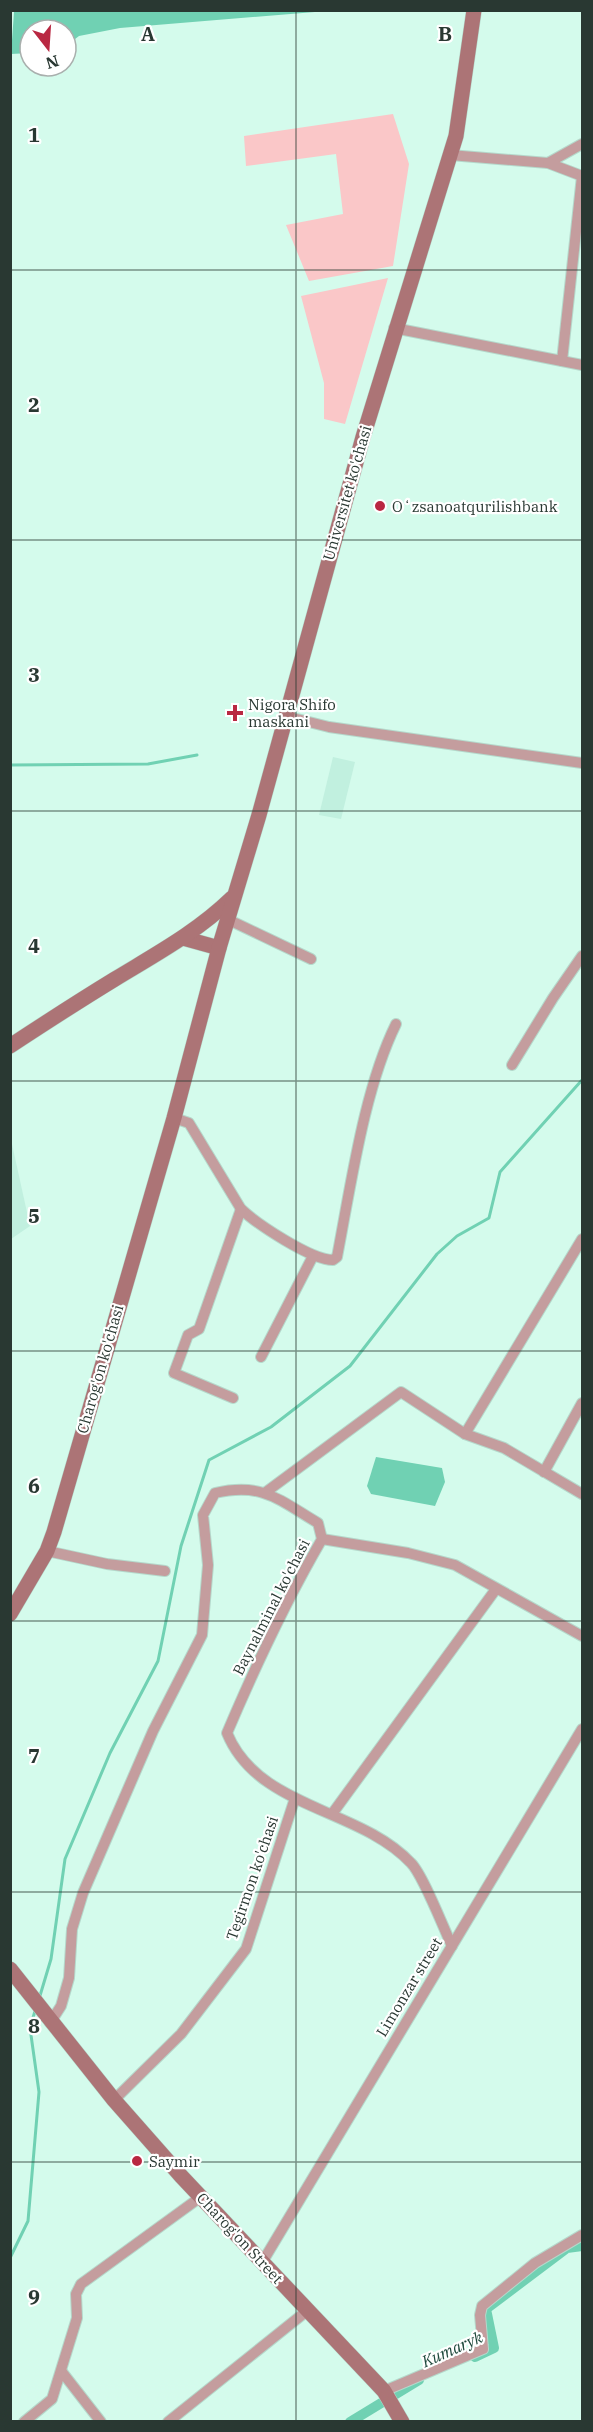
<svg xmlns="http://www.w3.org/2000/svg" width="593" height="2432" font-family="'IBM Plex Serif',serif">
	<rect width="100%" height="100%" fill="#d4fbec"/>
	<g fill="#c1f0df">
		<path d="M333,757L355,762L341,819L319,815Z"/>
		<path d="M10,1135L30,1226L11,1239H10Z"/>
	</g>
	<g fill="#fac7c8">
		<path d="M393,114L409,164L393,266L309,281L286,225L343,214L336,154L246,166L244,136Z"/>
		<path d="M388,278L345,424L324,419V383L301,296Z"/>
	</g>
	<g fill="#70d1b3">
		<path d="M327,11L120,28L79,36L66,46V30H30V53L11,54L14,12Z"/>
		<path d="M376,1457L442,1468L445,1482L435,1506L371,1494L367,1486Z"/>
	</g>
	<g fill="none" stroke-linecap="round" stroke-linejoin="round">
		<g stroke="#70d1b3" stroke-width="3">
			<path d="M10,765L148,764L197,755"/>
			<path d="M39,1999L51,1959L65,1859L110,1753L158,1661L181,1546L209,1460L271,1427L350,1366L437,1254L457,1236L489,1218L500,1172L582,1080"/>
			<path d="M10,2258L28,2221L39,2092L30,2028L35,2011"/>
		</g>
		<g stroke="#70d1b3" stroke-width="10">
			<path d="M475,2357L494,2348L486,2309L567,2248L582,2246"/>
			<path d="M350,2422L419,2380"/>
		</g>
		<g stroke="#b5d8cb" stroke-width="12">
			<g id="minor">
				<path d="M450,155L548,163L582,144"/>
				<path d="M548,163L582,176"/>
				<path d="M394,328L582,365"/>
				<path d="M562,361L582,176"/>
				<path d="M285,716L329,727L582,763"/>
				<path d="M227,919L311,959"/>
				<path d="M512,1065L553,998L582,956"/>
				<path d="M174,1118L189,1123L241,1209C257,1224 311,1260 333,1260L337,1257C351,1185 364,1089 396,1024"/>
				<path d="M261,1357L313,1256"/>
				<path d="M233,1398L174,1373L188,1335L199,1329L241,1209"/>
				<path d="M465,1434L582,1239"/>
				<path d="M544,1472L582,1403"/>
				<path d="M266,1492L401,1392L465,1434L504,1448L582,1494"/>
				<path d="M322,1539L408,1553L455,1565L582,1636"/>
				<path d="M47,1551L107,1564L165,1571"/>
				<path d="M332,1814L496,1589"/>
				<path d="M50,2023L61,2006L69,1978L72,1929L83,1893L153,1731L202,1635L208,1565L203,1515L215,1493C263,1482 279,1500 318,1523L322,1539C286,1601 255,1667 227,1733C258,1809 360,1808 411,1863C423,1875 443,1927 452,1946"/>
				<path d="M114,2100L181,2034L246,1949L295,1798"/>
				<path d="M263,2261L582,1729"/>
				<path d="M62,2372L101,2422"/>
				<path d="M384,2391L483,2349L480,2315L482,2306L535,2263L582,2235"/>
				<path d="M24,2422L52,2399L77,2318L76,2294L81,2284L202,2196"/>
				<path d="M168,2422L308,2310"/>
			</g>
		</g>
		<g stroke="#b5d8cb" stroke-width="16">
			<g id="secondary">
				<path d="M183,938L219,948"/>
				<path d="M10,1046C45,1023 79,1001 115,979C156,954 197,932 232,898"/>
				<path d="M10,1614L47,1551L54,1532L174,1118L219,948L259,815L363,437L456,136L474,10"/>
				<path d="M10,1969L114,2100L181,2176L384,2391L402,2422"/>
			</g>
		</g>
		<use href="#minor" stroke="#c49d9e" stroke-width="10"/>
		<use href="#secondary" stroke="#ac7476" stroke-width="15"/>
	</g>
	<path fill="none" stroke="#293832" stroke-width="1.5" stroke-opacity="0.55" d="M296,10V2422M10,270H582M10,540H582M10,811H582M10,1081H582M10,1351H582M10,1621H582M10,1892H582M10,2162H582"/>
	<g fill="#b92842" stroke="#fff" stroke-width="2">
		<circle cx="380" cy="506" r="6"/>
		<path d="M232 704h6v6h6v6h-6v6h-6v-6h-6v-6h6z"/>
		<circle cx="137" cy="2161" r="6"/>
	</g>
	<g text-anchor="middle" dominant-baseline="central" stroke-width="4.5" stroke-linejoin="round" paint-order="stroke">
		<g font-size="15" fill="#293832" stroke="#fff">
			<text transform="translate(347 493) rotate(-74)">Universitet ko'chasi</text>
			<text transform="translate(100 1369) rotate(-74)">Charog'on ko'chasi</text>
			<text transform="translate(271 1607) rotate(-63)">Baynalminal ko'chasi</text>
			<text transform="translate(252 1878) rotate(-71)">Tegirmon ko'chasi</text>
			<text transform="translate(409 1987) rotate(-59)">Limonzar street</text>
			<text transform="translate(240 2238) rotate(47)">Charog'on Street</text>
		</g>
		<g font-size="15" fill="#293832" stroke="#fff" text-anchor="start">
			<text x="392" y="506">Oʻzsanoatqurilishbank</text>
			<text x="248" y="704">Nigora Shifo<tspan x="248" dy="17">maskani</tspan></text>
			<text x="149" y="2161">Saymir</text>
		</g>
		<g font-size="16" font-style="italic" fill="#1e493c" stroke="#fff">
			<text transform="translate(452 2349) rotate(-24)">Kumaryk</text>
		</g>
	</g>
	<g font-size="20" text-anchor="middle" font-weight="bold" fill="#293832" stroke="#fff" stroke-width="4.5" stroke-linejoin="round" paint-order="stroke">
		<text x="148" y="41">A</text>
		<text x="445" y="41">B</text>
		<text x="34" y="142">1</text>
		<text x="34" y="412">2</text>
		<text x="34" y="682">3</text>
		<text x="34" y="953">4</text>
		<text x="34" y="1223">5</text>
		<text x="34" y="1493">6</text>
		<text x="34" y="1763">7</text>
		<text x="34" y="2033">8</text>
		<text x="34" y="2304">9</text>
	</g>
	<rect width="593" height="2432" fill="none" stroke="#293832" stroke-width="24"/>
	<g transform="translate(48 48) rotate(163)"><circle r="28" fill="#ffffff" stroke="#a9afad" stroke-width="1.5"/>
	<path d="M0-4.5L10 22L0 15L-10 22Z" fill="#b92842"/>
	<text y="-9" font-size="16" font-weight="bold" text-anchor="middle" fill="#293832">N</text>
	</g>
</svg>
